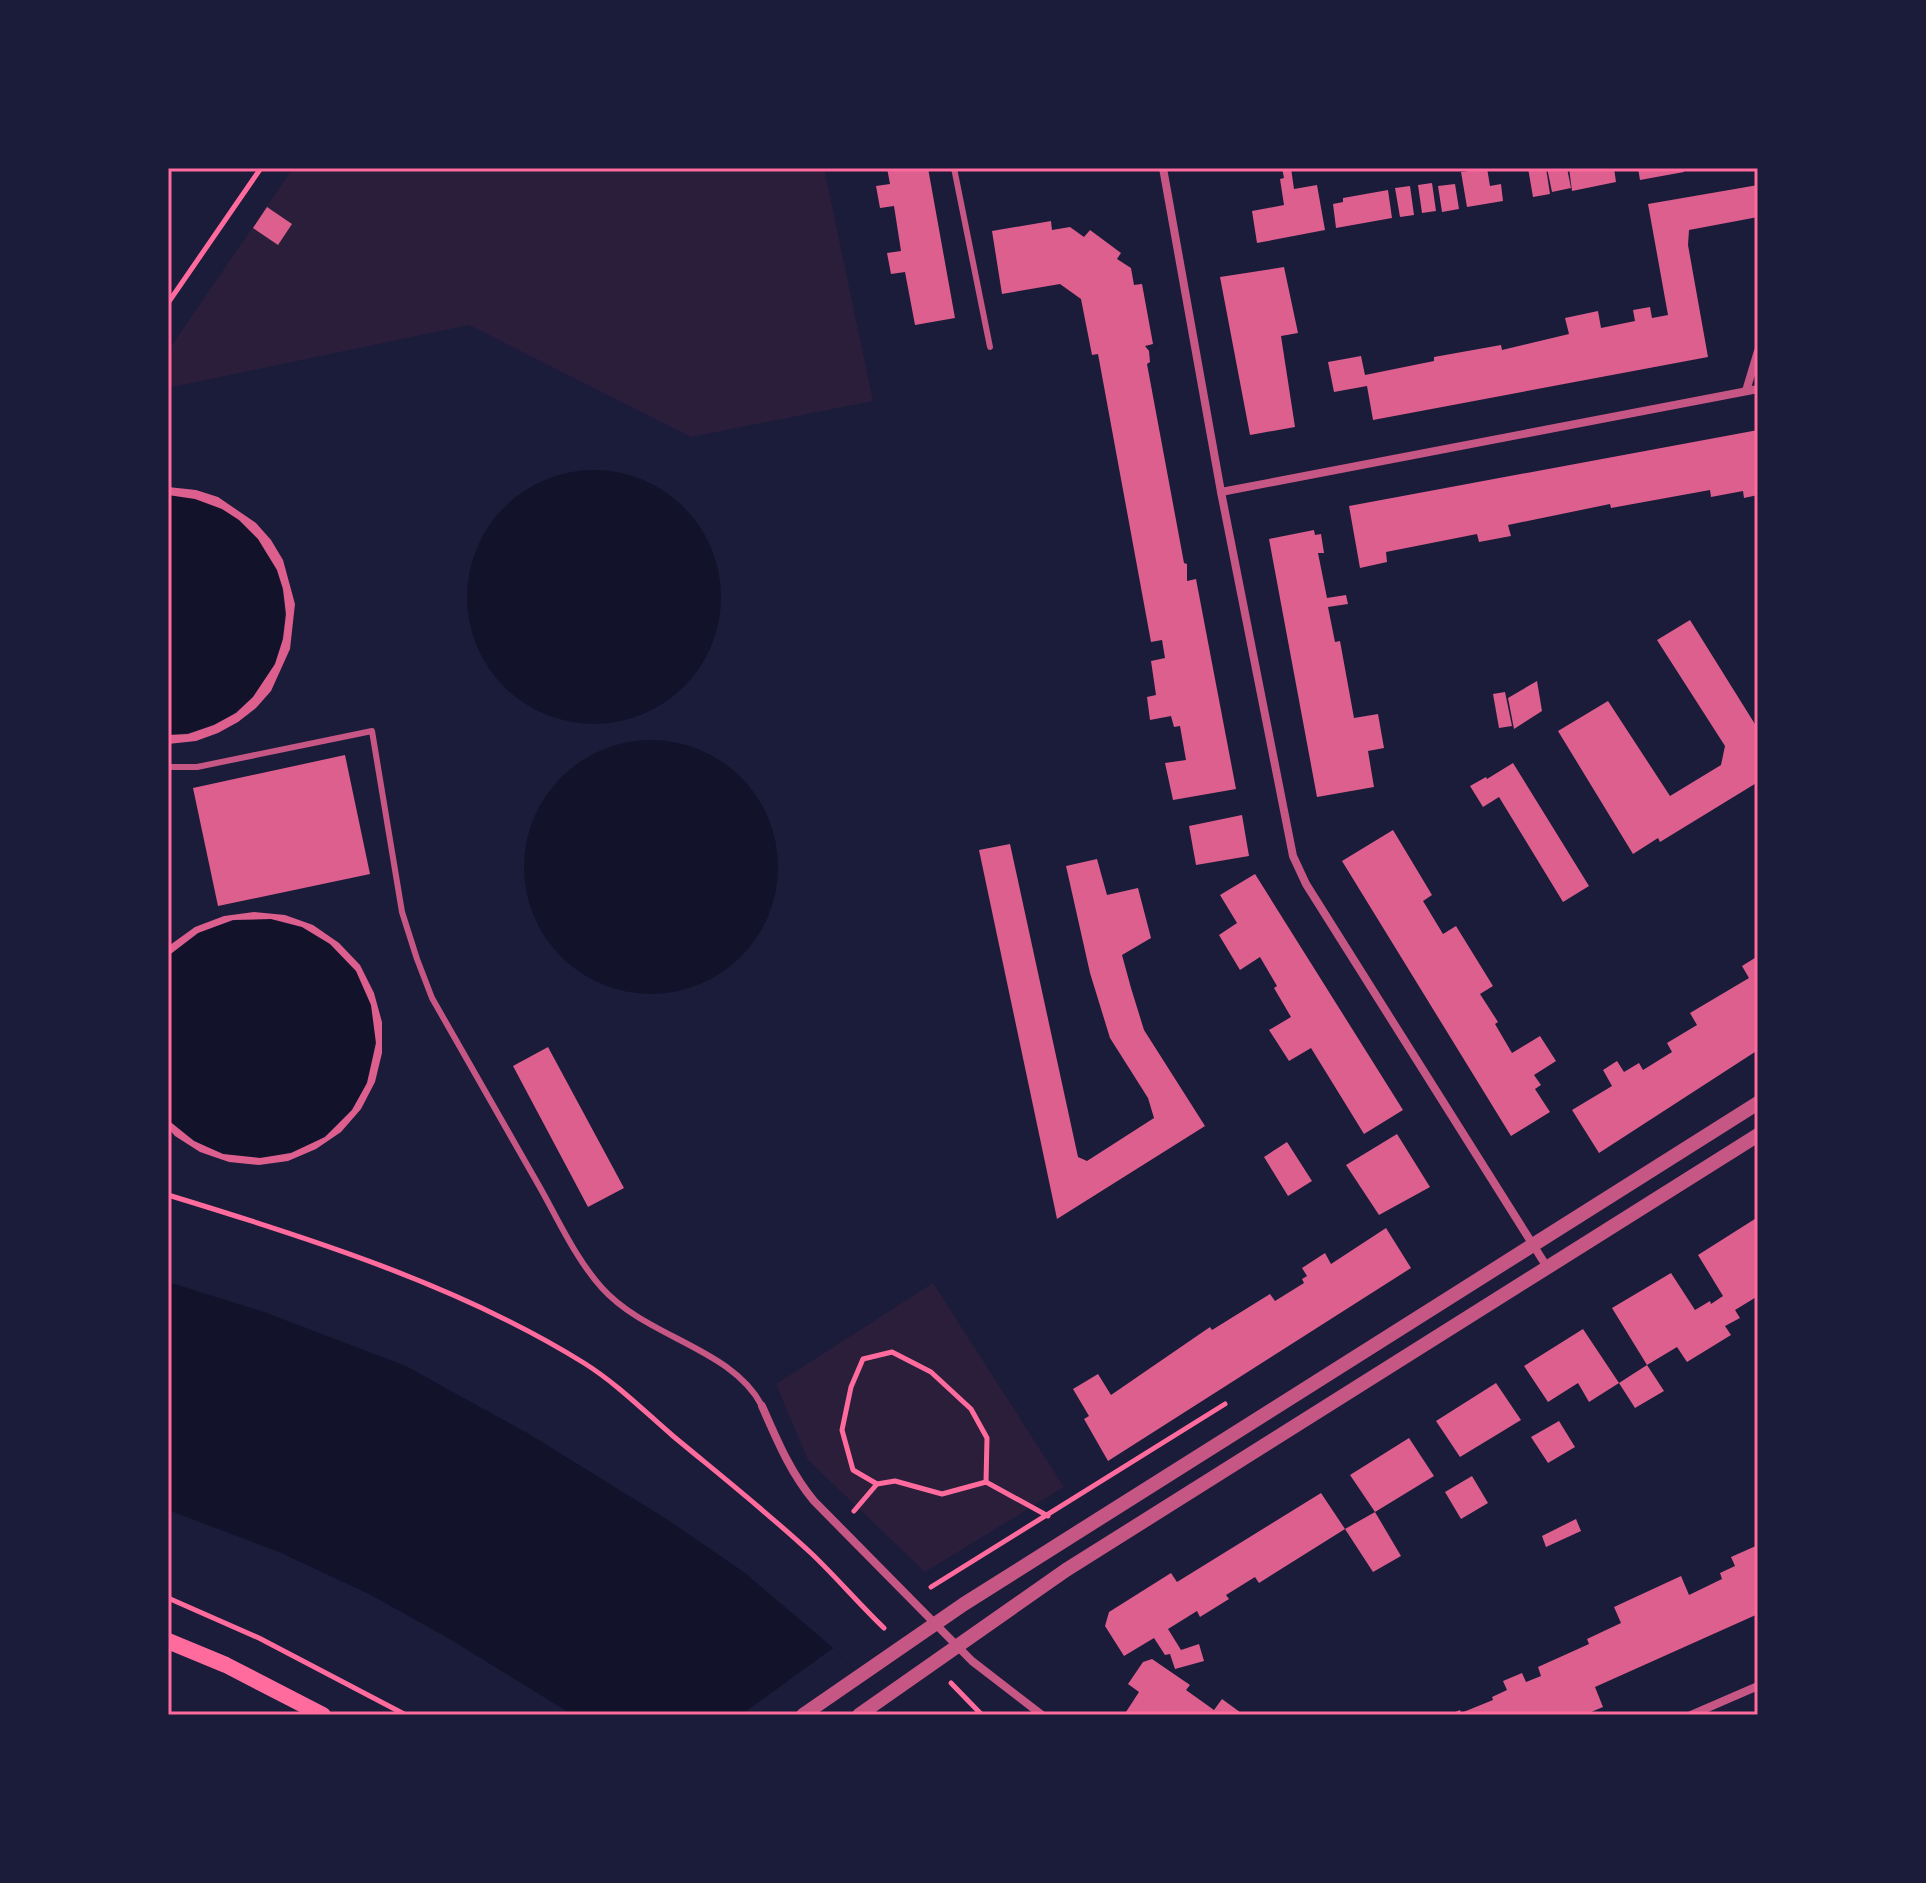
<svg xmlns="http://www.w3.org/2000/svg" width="1926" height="1883" font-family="'Noto Sans',sans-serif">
	<rect width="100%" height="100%" fill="#1b1b3a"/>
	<g fill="#2a1e3b">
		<path d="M293,168H824L873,401L691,437L469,325L168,388V351Z"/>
		<path d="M933,1283L1064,1487L925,1572L808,1460L776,1384Z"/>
	</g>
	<g fill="#12122b">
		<circle cx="594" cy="597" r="127"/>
		<path d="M168,495C320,503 325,718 172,735H168Z"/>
		<circle cx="651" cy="867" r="127"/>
		<path d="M244,918C258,919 272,918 286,922C412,955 401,1136 273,1156C232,1163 198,1147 168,1120V956L203,930Z"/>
		<path d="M168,1282L264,1312L406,1366L529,1434L668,1520L745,1573L833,1648L900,1715H573L448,1638L371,1595L279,1552L168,1510Z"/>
	</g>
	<path fill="#1b1b3a" d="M833,1648L900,1715H741Z"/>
	<g fill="#dd5f8e">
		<path d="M887,168H928L955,318L915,325L905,272L891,274L887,253L901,251L894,206L880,208L876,186L890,184Z"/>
		<path d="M1282,168H1291L1294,189L1317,185L1325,230L1257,243L1252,211L1284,205L1280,179L1284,178Z"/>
		<path d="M1476,168H1487L1490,186L1501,184L1503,201L1467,207L1461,172L1476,170Z"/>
		<path d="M1528,168H1546L1550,194L1533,197Z"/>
		<path d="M1547,168H1567L1571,188L1552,192Z"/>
		<path d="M1569,168H1614L1616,182L1572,191Z"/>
		<path d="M1638,168H1683L1684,172L1640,180Z"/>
		<path d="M1432,183L1436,211L1422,213L1418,185Z"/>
		<path d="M1455,184L1459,209L1442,212L1438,186Z"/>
		<path d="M1758,185V217L1689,230L1688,245L1708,357L1373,420L1367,386L1334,392L1328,362L1361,356L1365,375L1434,361V357L1501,345L1502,350L1569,334L1565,318L1598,311L1601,328L1635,321L1633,310L1650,307L1652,318L1668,315L1648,204Z"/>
		<path d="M1410,186L1414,215L1400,217L1395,188Z"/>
		<path d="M1388,190L1392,218L1336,228L1333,204L1343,202V198Z"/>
		<path d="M267,207L292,224L278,245L253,228Z"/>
		<path d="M1051,221L1052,230L1070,227L1084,237L1090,230L1121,253L1117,259L1131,268L1134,285L1142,284L1153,344L1145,346L1149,351L1150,362L1147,364L1184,563L1187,564V581L1196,579L1236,789L1173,800L1165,763L1186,760L1180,726L1174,727L1171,716L1150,720L1147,697L1156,695L1151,661L1165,658L1162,640L1151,642L1098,354L1092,355L1081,299L1060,284L1002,294L992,231Z"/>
		<path d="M1284,267L1298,333L1281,336L1295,427L1250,435L1220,277Z"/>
		<path d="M1758,430V495L1744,498L1743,491L1711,497L1710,490L1611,508L1610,504L1508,525L1511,536L1479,542L1477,534L1386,552L1387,562L1360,568L1349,506Z"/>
		<path d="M168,487L196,490L218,497L256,523L271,540L283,560L295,604L290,649L271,691L256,708L238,722L218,733L196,741L168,744V735L188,734L214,725L236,713L253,697L275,664L283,639L286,614L283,589L277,570L258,539L239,520L222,509L195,499L168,495Z"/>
		<path d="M1314,530L1315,535L1321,534L1324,553H1318L1327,598L1346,595L1348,604L1328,607L1335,642L1340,641L1354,718L1378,714L1384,748L1368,751L1374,787L1317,797L1269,539Z"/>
		<path d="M1690,620L1758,729V782L1660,842L1658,838L1633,854L1558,731L1608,701L1670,796L1721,765L1725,746L1657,640Z"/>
		<path d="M1537,681L1542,711L1514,729L1508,698Z"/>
		<path d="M1505,692L1512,726L1499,728L1493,694Z"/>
		<path d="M345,755L370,874L218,906L193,788Z"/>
		<path d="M1513,763L1589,886L1563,902L1499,797L1483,807L1470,786L1486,777L1487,779Z"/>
		<path d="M1242,815L1249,856L1196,865L1189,826Z"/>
		<path d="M1393,830L1432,895L1423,901L1443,934L1456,926L1493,986L1480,994L1498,1022L1495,1024L1512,1053L1540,1036L1556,1061L1534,1075L1541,1085L1535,1089L1550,1112L1511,1136L1342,861Z"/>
		<path d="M1010,844L1078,1157L1087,1161L1154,1118L1148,1098L1110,1038L1090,973L1066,866L1097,859L1107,895L1138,888L1151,938L1122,955L1131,988L1144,1030L1205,1126L1057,1219L979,850Z"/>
		<path d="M1255,874L1403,1110L1364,1134L1311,1048L1289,1061L1269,1030L1291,1017L1274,988L1277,986L1260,957L1240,970L1219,935L1237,923L1220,895Z"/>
		<path d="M254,912L285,915L313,925L339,943L360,965L374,993L382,1022V1053L375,1082L361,1109L341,1132L316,1149L288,1161L259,1165L229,1162L200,1152L175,1136L168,1128V1120L194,1141L223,1154L260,1158L291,1153L325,1137L352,1110L367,1083L376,1043L371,1005L356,971L330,944L302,927L271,919L233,920L198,933L168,956L170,945L195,927L224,916Z"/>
		<path d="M1758,956V1050L1599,1153L1572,1110L1612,1086L1603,1070L1617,1061L1624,1072L1639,1063L1643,1070L1672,1052L1667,1043L1697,1025L1690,1013L1749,978L1742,966Z"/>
		<path d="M548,1047L624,1188L588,1207L513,1066Z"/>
		<path d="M1397,1134L1430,1187L1379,1215L1346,1165Z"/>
		<path d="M1287,1142L1312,1181L1288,1196L1264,1157Z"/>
		<path d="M1758,1217V1296L1735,1310L1740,1318L1725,1326L1731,1335L1687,1362L1677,1347L1647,1365L1664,1391L1635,1408L1619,1383L1647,1365L1612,1308L1671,1273L1695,1310L1710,1301L1711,1304L1723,1296L1698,1255Z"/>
		<path d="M1386,1228L1411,1268L1108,1461L1084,1419L1089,1416L1073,1389L1098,1374L1111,1395L1210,1327L1212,1330L1270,1294L1275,1301L1304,1283L1302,1279L1307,1276L1302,1268L1325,1253L1331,1264Z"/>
		<path d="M1583,1329L1619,1383L1589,1402L1578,1383L1548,1402L1524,1366Z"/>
		<path d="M1496,1383L1521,1420L1460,1457L1436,1421Z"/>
		<path d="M1559,1421L1575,1447L1548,1463L1531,1437Z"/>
		<path d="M1409,1438L1434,1476L1375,1512L1350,1475Z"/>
		<path d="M1472,1476L1488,1503L1461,1519L1445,1492Z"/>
		<path d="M1321,1493L1345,1529L1259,1583L1255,1577L1226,1595L1229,1599L1200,1617L1197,1611L1168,1629L1181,1650L1199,1644L1204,1661L1175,1669L1170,1654L1165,1655L1154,1638L1124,1656L1105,1626L1109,1612L1171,1573L1177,1582Z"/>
		<path d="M1375,1512L1401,1556L1373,1572L1345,1529Z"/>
		<path d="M1576,1519L1581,1531L1546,1547L1542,1536Z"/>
		<path d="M1758,1545V1614L1595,1687L1603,1707L1584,1715H1448L1460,1710L1461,1713L1493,1700L1492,1697L1507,1690L1503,1681L1522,1673L1526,1682L1541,1676L1538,1667L1589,1644L1587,1639L1621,1623L1614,1607L1681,1576L1689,1595L1722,1579L1720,1573L1735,1566L1731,1557Z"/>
		<path d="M1152,1659L1190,1685L1186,1690L1214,1710L1222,1699L1244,1715H1124L1139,1692L1128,1684L1143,1662Z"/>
	</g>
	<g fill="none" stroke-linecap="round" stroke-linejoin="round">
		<g stroke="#ff6b9d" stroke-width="5">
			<path d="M168,303L261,168"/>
			<path d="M168,1195C306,1237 461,1286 584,1363C616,1383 644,1411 673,1436C720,1475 768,1513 812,1554C837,1578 859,1604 884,1628"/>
			<path d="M877,1484L853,1470L842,1430L851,1387L863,1359L892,1352L931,1372L971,1409L987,1438L986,1482"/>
			<path d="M854,1511L877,1484L895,1481L942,1494L986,1482L1048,1516"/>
			<path d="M931,1587L1225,1404"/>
			<path d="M168,1598L259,1638L406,1715"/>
			<path d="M951,1683L982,1715"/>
		</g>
		<g stroke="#c65784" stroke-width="6">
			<path d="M954,168L990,347"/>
			<path d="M168,767H197L372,731L402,912L417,959L432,998C468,1060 503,1122 538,1184C558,1219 575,1258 602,1288C647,1338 732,1348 762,1406"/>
		</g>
		<g stroke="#c65784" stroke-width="8">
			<path d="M1163,168L1221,492L1293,856L1306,884L1547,1267"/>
			<path d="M1746,391L1758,351"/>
			<path d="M1221,492L1758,389"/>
			<path d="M762,1406C777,1440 790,1472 814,1501L972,1661L1042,1715"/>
			<path d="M1691,1715L1758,1686"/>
		</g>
		<g stroke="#c65784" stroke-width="14">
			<path d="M803,1715L964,1604L1758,1103"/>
			<path d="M859,1715L1066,1570L1758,1135"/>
		</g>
		<path stroke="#ff6b9d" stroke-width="16" d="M168,1641L226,1665L323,1715"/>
	</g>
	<rect width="1926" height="1883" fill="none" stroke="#1b1b3a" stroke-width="340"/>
	<rect x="170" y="170" width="1586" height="1543" fill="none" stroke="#ff6b9d" stroke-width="3"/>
</svg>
